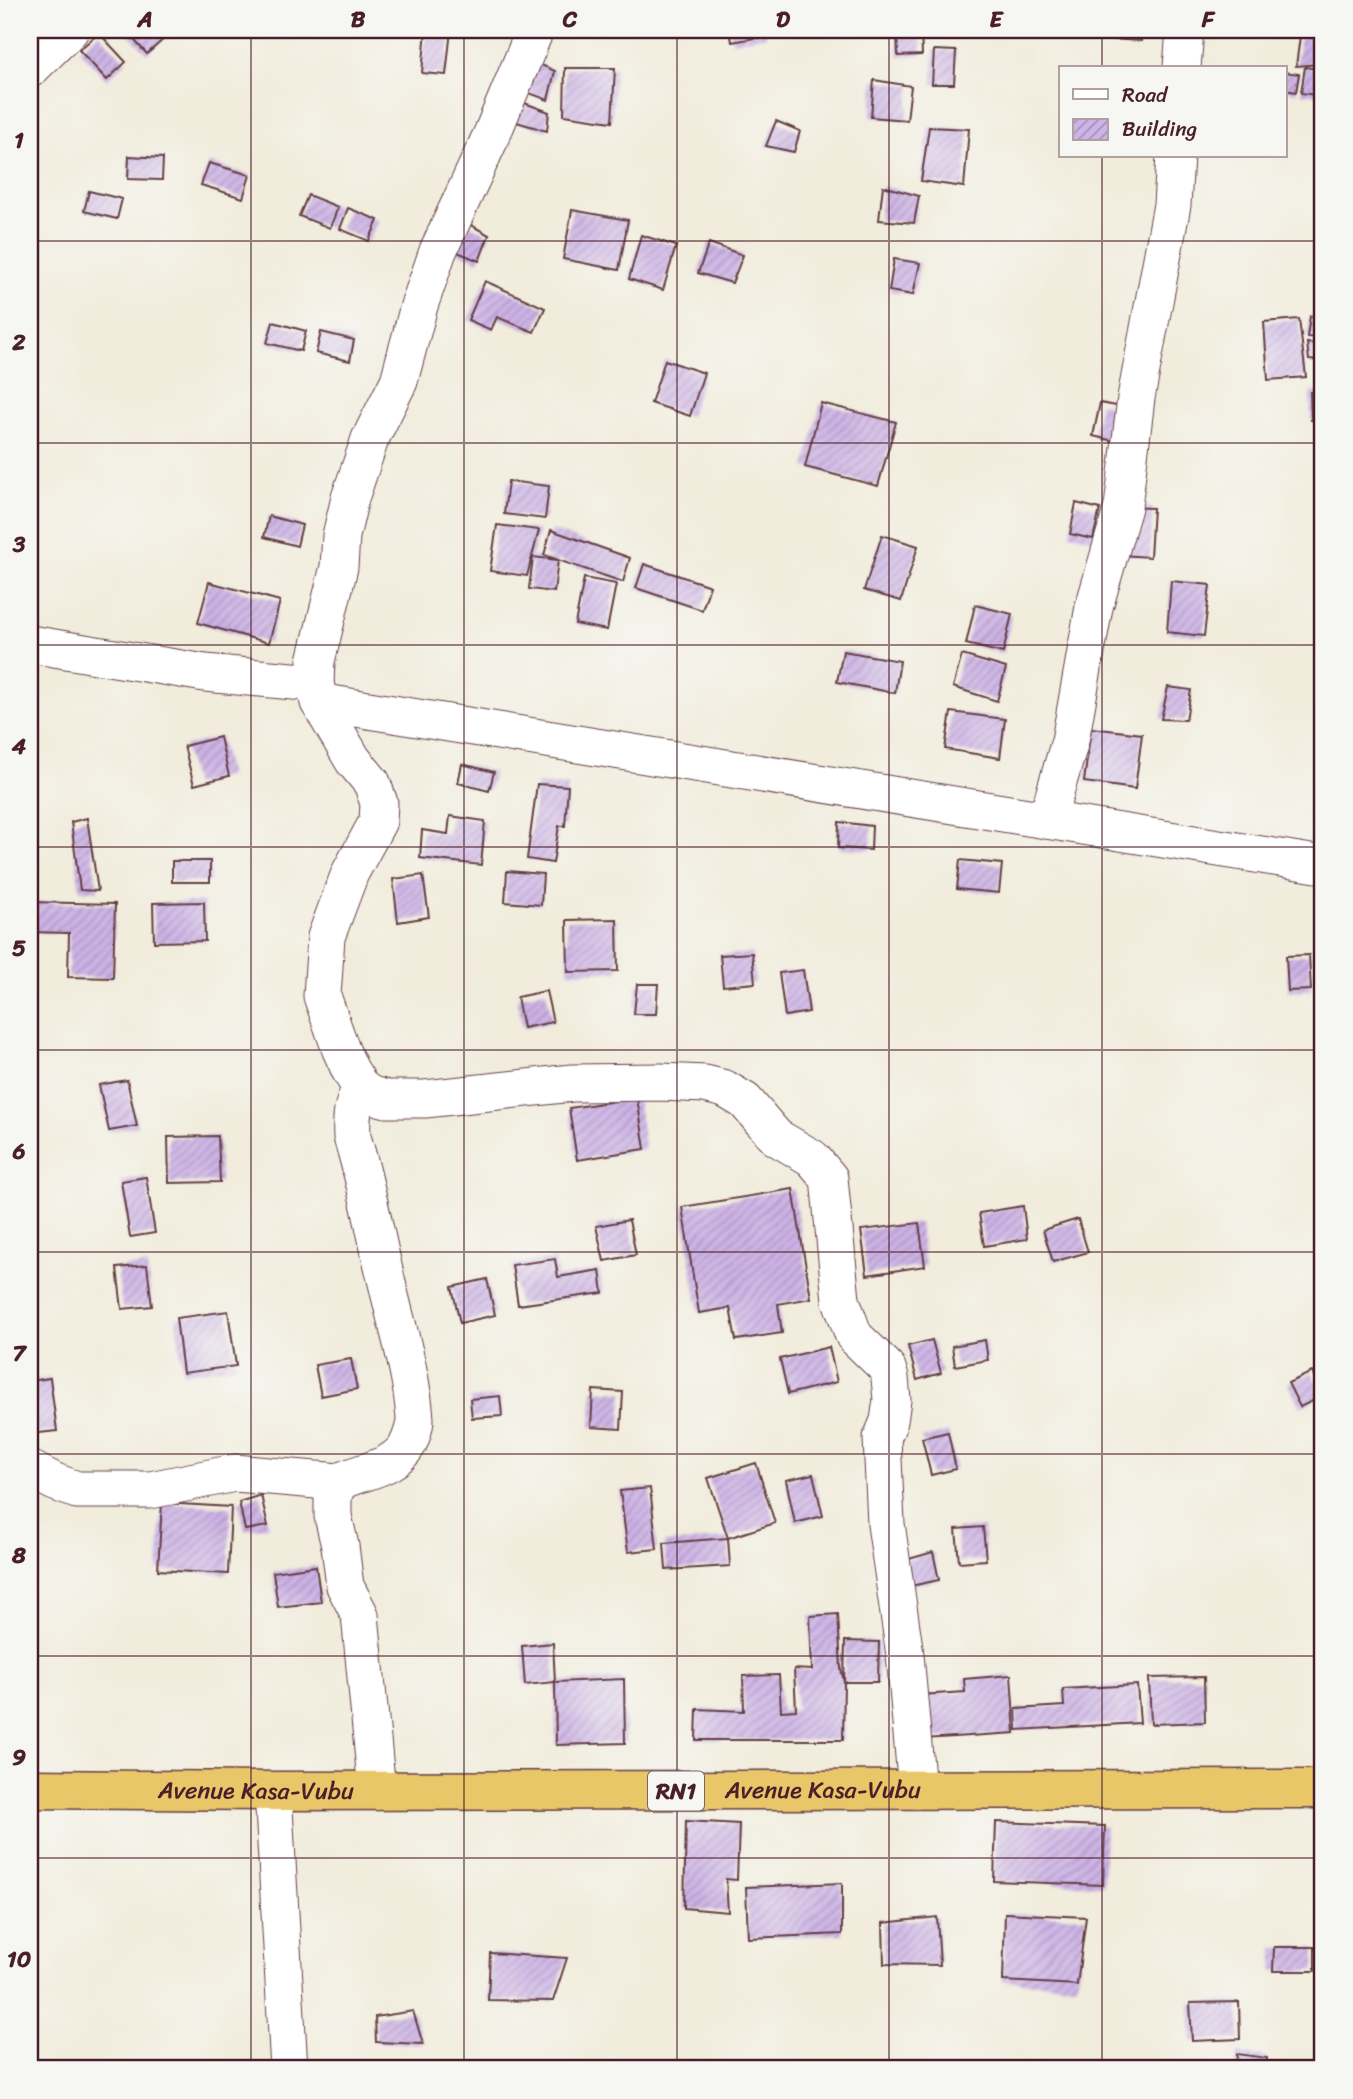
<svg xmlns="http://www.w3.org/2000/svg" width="1353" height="2099" font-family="Sriracha,sans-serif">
	<defs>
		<pattern id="building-hatch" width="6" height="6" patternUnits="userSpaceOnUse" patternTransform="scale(1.75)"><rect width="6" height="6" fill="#cdb3e6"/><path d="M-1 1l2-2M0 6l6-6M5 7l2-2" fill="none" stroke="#a891bb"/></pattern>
	</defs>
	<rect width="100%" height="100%" fill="#f6f6f2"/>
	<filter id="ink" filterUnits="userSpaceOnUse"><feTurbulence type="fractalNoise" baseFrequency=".0143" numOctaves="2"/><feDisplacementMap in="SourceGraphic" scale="14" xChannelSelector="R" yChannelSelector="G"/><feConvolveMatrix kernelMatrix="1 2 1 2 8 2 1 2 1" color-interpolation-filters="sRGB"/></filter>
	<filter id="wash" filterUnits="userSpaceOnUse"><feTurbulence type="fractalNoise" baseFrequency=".00686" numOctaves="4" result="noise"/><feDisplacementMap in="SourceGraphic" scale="28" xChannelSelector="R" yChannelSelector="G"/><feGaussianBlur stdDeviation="1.57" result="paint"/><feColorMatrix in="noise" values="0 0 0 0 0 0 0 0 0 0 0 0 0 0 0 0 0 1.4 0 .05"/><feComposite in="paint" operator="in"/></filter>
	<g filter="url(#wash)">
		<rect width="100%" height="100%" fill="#f1ecdb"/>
		<g id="blocks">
			<g fill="url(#building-hatch)">
				<path d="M125,30H160L166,37L147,54Z"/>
				<path d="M426,30H451L446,75L422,73Z"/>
				<path d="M730,30H766V36L732,42Z"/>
				<path d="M897,30H921L922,55L898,56Z"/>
				<path d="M1111,30H1142L1141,41L1110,39Z"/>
				<path d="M99,33L126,62L107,80L79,50Z"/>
				<path d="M1300,36L1322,38L1321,64L1296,66Z"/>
				<path d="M934,50L956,51L954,84H932Z"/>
				<path d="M530,60L555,71L548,100L521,90Z"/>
				<path d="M1305,67L1323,70V96L1301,93Z"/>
				<path d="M565,68H615L612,122L564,115Z"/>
				<path d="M1285,72L1299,74L1296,92L1285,90Z"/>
				<path d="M874,80L911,86L907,120L871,117Z"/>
				<path d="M519,101L549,112L547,131L513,121Z"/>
				<path d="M776,121L800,131L794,152L766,146Z"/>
				<path d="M929,127L969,129L964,187L921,181Z"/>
				<path d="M129,156L163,158L162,180L128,179Z"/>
				<path d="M209,163L250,175L243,198L201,185Z"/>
				<path d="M883,186L919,196L914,223L879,220Z"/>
				<path d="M89,191L122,199L117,219L84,211Z"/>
				<path d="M308,195L338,207L330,228L299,216Z"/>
				<path d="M348,208L378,220L369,241L340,229Z"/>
				<path d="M572,210L628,220L619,270L563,259Z"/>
				<path d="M469,224L489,235L479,261L455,251Z"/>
				<path d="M641,235L676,246L663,290L629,279Z"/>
				<path d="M709,243L743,255L732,283L698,273Z"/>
				<path d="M894,259L920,263L913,295L889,291Z"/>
				<path d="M485,281L545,308L534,332L497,317L491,330L468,320Z"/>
				<path d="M1310,316H1323V338L1307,337Z"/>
				<path d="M1299,319L1306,377L1268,380L1264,322Z"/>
				<path d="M273,322L306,331L301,351L267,343Z"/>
				<path d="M321,332L354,340L350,361L316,353Z"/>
				<path d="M1307,343L1323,345V361L1309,360Z"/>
				<path d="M665,360L704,373L690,416L651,403Z"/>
				<path d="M1323,391V420H1311L1310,392Z"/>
				<path d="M821,403L896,422L878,486L805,467Z"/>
				<path d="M1100,403L1122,407L1114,441L1093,436Z"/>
				<path d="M508,481L549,486L545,519L504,514Z"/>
				<path d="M1076,503L1100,509L1093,539L1070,534Z"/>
				<path d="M1123,507L1153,508L1150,557L1120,555Z"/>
				<path d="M269,516L302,525L297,546L264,537Z"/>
				<path d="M497,525L539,530L527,576L490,571Z"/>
				<path d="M551,530L630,558L623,582L558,560L554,592L529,589L533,557L558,560L544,555Z"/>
				<path d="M882,535L918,546L901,601L864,590Z"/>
				<path d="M644,564L710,586L702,610L636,588Z"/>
				<path d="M584,578L616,584L607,630L575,624Z"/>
				<path d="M1171,581L1210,585L1204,636L1167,632Z"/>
				<path d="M209,582L280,601L269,643L198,623Z"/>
				<path d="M975,605L1012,614L1003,653L966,644Z"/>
				<path d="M843,651L900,661L895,693L837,682Z"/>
				<path d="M962,655L1006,668L997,701L953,687Z"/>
				<path d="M1168,687L1191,690L1186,720L1161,719Z"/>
				<path d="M951,712L1005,719L1000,758L945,749Z"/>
				<path d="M1091,728L1142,734L1135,789L1084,782Z"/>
				<path d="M220,737L229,776L194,785L184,746Z"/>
				<path d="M462,764L494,772L489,791L458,783Z"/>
				<path d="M537,784L568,786L565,826H559L553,863L527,859Z"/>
				<path d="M450,816L485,821L481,865L420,858L422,830L448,834Z"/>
				<path d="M87,818L98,891L80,890L71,822Z"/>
				<path d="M839,822L872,826L871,850L838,848Z"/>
				<path d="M960,860L1002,864L999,893L957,889Z"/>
				<rect x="172" y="861" width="38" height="21"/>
				<path d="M507,871L543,874L541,905L505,902Z"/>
				<path d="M423,875L429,917L398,922L393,879Z"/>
				<path d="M30,902L115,904L113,978L68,977L69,933L30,932Z"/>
				<path d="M204,902L205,941L154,942L153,903Z"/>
				<path d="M617,919L618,971L568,972L567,920Z"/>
				<path d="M752,953L755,983L723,986L720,955Z"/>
				<path d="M1309,955L1311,990L1288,991L1286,956Z"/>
				<path d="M803,970L809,1012L785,1016L779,973Z"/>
				<path d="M637,984H658L656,1014H634Z"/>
				<path d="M546,991L553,1022L523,1028L517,997Z"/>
				<path d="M127,1080L137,1126L109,1131L99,1085Z"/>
				<path d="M637,1098L645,1149L577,1160L569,1108Z"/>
				<path d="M218,1136L220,1182L169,1183L168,1137Z"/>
				<path d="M1323,1165V1189L1318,1190V1167Z"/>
				<path d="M146,1177L155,1233L130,1237L121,1181Z"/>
				<path d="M793,1189L811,1298L778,1304L782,1333L736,1340L730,1308L699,1313L682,1207Z"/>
				<path d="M1023,1206L1027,1239L984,1246L979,1213Z"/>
				<path d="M1078,1219L1088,1252L1053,1262L1043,1230Z"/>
				<path d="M629,1220L636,1255L604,1261L596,1226Z"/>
				<path d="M919,1223L925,1266L867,1275L861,1230Z"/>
				<path d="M555,1259L558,1277L600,1270L603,1293L518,1305L512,1265Z"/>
				<path d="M147,1265L152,1306L122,1309L117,1268Z"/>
				<path d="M487,1279L495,1315L460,1323L452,1287Z"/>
				<path d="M228,1311L236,1366L183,1373L176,1318Z"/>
				<path d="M932,1340L941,1373L917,1380L908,1346Z"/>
				<path d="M985,1340L988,1360L955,1366L952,1346Z"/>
				<path d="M829,1347L837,1382L788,1394L780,1359Z"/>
				<path d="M351,1359L357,1389L321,1396L315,1365Z"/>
				<path d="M1312,1372L1323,1396L1300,1407L1288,1383Z"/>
				<path d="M50,1378L57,1431L30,1434V1381Z"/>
				<path d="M593,1390L623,1392L621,1429L591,1427Z"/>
				<path d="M500,1396L502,1416L472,1418L470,1399Z"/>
				<path d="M948,1432L956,1469L931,1475L922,1438Z"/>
				<path d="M756,1463L775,1523L728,1538L708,1478Z"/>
				<path d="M813,1474L823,1516L795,1523L786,1480Z"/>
				<path d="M650,1488L657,1549L628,1552L620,1491Z"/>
				<path d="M261,1495L268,1526L245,1530L239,1502Z"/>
				<path d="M162,1503L231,1507L228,1574L158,1570Z"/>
				<path d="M983,1527L986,1560L959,1562L956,1529Z"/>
				<path d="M728,1538L730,1566L666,1570L664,1543Z"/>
				<path d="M933,1552L939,1580L901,1588L892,1564Z"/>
				<path d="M316,1566L321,1602L278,1607L273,1572Z"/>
				<path d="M838,1614L841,1669L844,1682L843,1740H696L697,1709L744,1711L743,1676L779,1675L781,1711L796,1710L794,1669L812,1670L810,1616Z"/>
				<path d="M845,1641L879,1642L878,1682H844Z"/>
				<path d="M553,1643L555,1682L624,1679L625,1743L556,1745L555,1682L525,1685L522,1646Z"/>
				<path d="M1011,1675L1015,1733L924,1739L921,1695L965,1692L964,1679Z"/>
				<path d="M1204,1677L1205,1722L1151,1724L1149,1678Z"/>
				<path d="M1137,1685L1140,1723L1017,1730L1016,1709L1064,1706L1063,1689Z"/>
				<path d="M686,1821L739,1824L737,1880L726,1879L728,1912L684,1908Z"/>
				<path d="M996,1822L1105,1826L1103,1885L994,1881Z"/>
				<path d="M842,1883V1934L748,1938L746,1887Z"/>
				<path d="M1005,1913L1086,1917L1077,1985L1003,1981Z"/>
				<path d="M937,1917L940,1965L884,1964L883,1923Z"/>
				<path d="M1274,1947H1315V1971H1273Z"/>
				<path d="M490,1953L567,1958L553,2001L488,2000Z"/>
				<path d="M1239,2002L1240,2039L1192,2041L1190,2003Z"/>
				<path d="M413,2011L423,2044L376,2042L375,2017Z"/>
				<path d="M1237,2054L1267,2058L1266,2069H1236Z"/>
			</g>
		</g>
	</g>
	<g filter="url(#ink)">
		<use href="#blocks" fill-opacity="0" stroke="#633e45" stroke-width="2"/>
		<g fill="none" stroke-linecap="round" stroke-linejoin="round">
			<g stroke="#633e45" stroke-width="39">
				<g id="street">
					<path d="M535,30L492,134L438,251L419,306L399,381L370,439L350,498L341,536L339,567L316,661L315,683L319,702L353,760L372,783L379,803L378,821L350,873L326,937L322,996L341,1050L350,1070L361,1088L371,1095L387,1099H425L572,1083L661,1082L705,1084L725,1089L745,1101L776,1137L812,1158L829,1178L841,1300L854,1336L887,1368L890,1378L892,1400L889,1421L882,1438L886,1524L905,1655L917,1790"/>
					<path d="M1182,68L1185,30"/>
					<path d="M30,69L70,30"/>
					<path d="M30,644L205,673L315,683"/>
					<path d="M319,702L1323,865"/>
					<path d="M1047,820L1070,741L1094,607L1123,507L1136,398L1172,205L1175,156"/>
					<path d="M30,1469L55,1482L77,1490H150L235,1473L339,1482C362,1470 393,1470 408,1444C411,1438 415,1426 415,1419C412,1373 397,1327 387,1283C375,1234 367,1184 352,1137C351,1118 352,1105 361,1088"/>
					<path d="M339,1482L333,1495V1516L340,1546L345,1586L360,1615L377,1791"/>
					<path d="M273,1791L289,2069"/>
				</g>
			</g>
			<g stroke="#633e45" stroke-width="41">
				<g id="highway">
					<path id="s1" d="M30,1789L273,1791L1323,1789"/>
				</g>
			</g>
			<use href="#street" stroke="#fff" stroke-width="37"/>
			<use href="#highway" stroke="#e9c769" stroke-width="38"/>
		</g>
	</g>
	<path fill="none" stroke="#4a1f2b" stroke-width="2" stroke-opacity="0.55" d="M251,30V2069M464,30V2069M677,30V2069M889,30V2069M1102,30V68M1102,156V2069M30,241H1323M30,443H1323M30,645H1323M30,847H1323M30,1050H1323M30,1252H1323M30,1454H1323M30,1656H1323M30,1858H1323"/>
	<g text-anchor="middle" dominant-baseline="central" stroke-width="5" stroke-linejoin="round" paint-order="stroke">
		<rect fill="#f6f6f2" stroke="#7e6067" stroke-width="2" x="648" y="1771.5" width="56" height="39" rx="5"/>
		<g font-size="23" font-weight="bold" fill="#4a1f2b">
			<text x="676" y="1791">RN1</text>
		</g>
		<g font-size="24" fill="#4a1f2b" stroke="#f6f6f2">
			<text stroke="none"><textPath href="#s1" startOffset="226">Avenue Kasa-Vubu</textPath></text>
			<text stroke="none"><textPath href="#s1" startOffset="793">Avenue Kasa-Vubu</textPath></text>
		</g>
	</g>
	<rect width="1353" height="2099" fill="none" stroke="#f6f6f2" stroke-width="77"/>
	<rect x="1059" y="66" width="228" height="91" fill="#f6f6f2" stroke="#b1a0a2" stroke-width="2"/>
	<rect x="1073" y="89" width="35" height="10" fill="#ffffff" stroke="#b1a0a2" stroke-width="2"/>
	<text x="1122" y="102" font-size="21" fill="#4a1f2b">Road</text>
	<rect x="1073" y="119" width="35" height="21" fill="url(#building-hatch)" stroke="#b1a0a2" stroke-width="2"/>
	<text x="1122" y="136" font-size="21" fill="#4a1f2b">Building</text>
	<rect x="38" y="38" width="1276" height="2022" fill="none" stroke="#4a1f2b" stroke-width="2.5"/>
	<g font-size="23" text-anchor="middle" font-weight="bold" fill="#4a1f2b">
		<text x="145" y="27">A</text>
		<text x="358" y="27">B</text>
		<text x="570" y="27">C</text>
		<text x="783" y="27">D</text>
		<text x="996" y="27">E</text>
		<text x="1208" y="27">F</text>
		<text x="19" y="148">1</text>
		<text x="19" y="350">2</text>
		<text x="19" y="552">3</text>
		<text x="19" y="754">4</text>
		<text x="19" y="956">5</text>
		<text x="19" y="1159">6</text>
		<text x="19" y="1361">7</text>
		<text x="19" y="1563">8</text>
		<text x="19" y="1765">9</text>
		<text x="19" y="1967">10</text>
	</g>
</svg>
